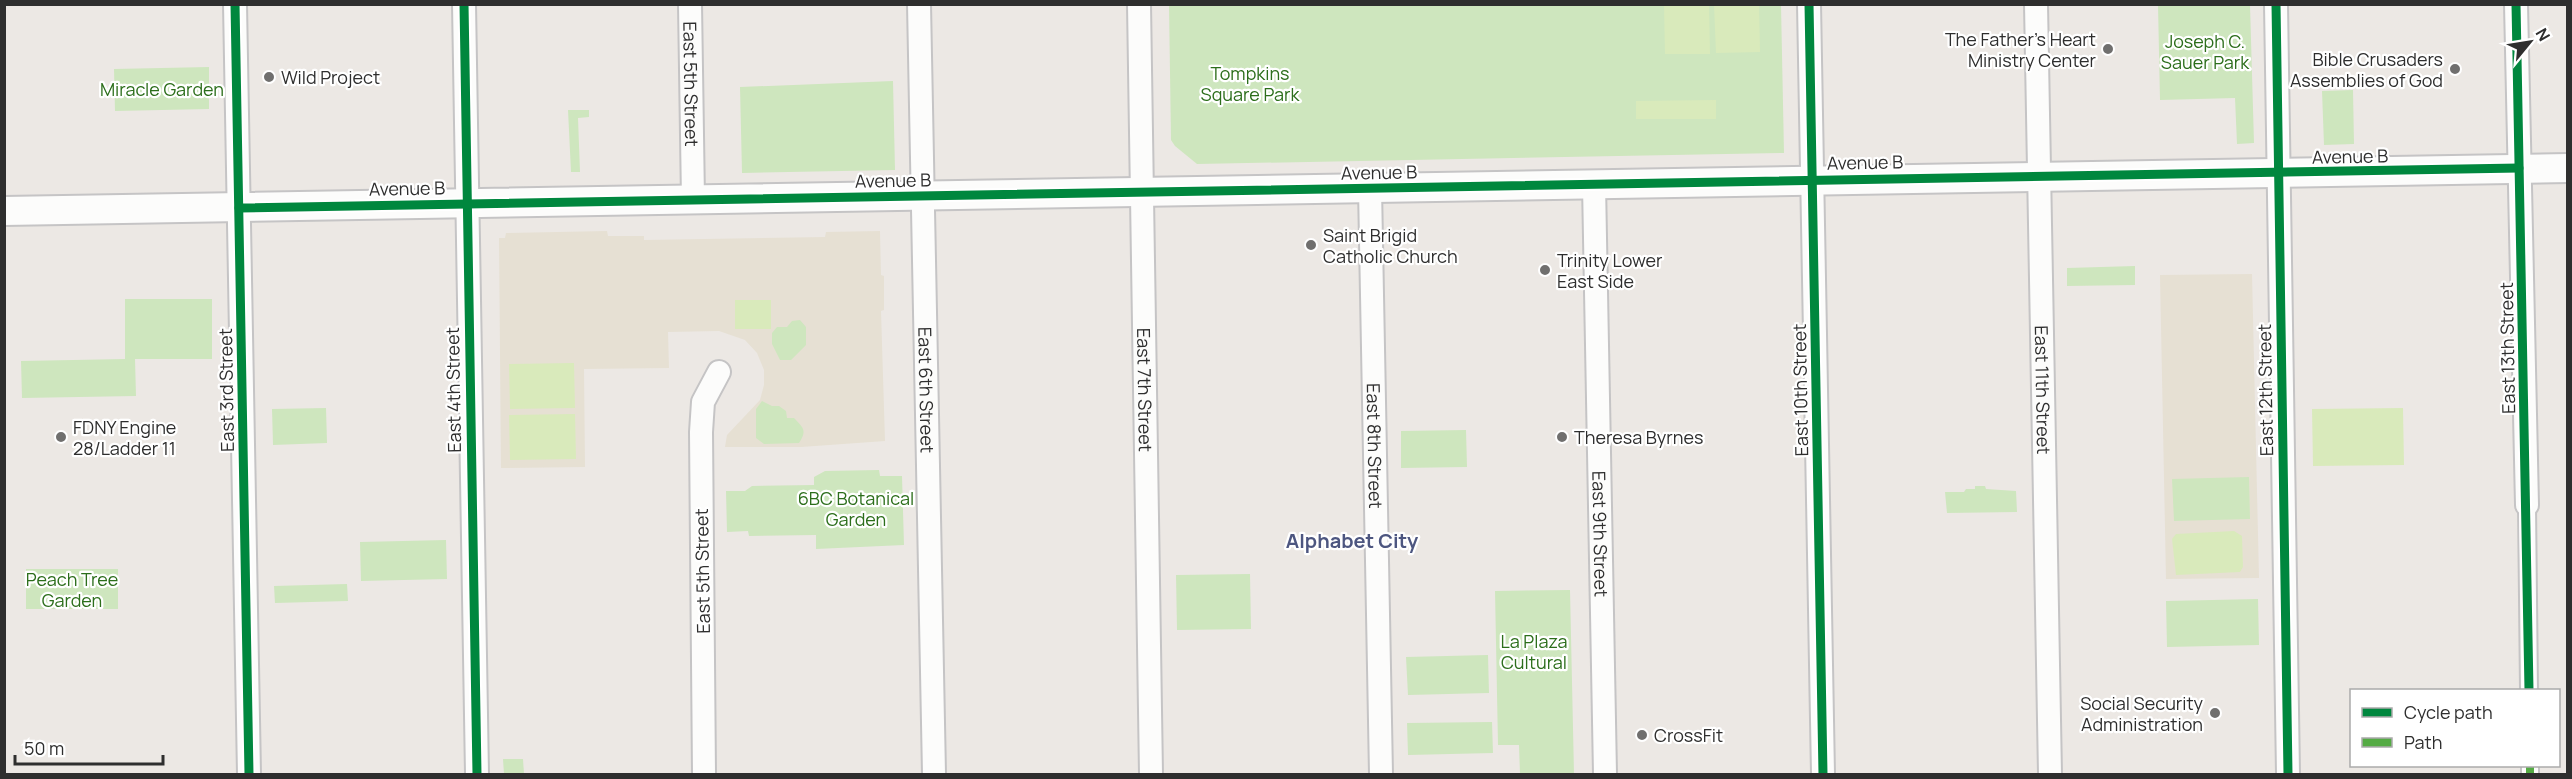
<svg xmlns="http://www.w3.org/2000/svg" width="2572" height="779" font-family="Manrope,sans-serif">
	<rect width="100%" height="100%" fill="#ece8e4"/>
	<g fill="#e6e0d3">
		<path d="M607,231L608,236H644V240L825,237L826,232L880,231L881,275L884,276V310L881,311L885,441L801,447H725L727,435L760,400L764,385V370L757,353L745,340L719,331L668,332L669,368L584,369L585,467L501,468L499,238H505L506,233Z"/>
		<path d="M2252,274L2259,578L2166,579L2160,275Z"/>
	</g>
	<g fill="#cee6be">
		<path d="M1169,5H1781L1784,153L1197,164L1175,146L1171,140Z"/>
		<path d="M2158,5H2250L2254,143L2237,144L2235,98L2160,100Z"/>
		<path d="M209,67V109L115,111L114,69Z"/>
		<path d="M893,81L895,170L742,173L740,87Z"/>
		<path d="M2353,90L2354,144L2324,145L2322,91Z"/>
		<path d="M568,110H589V117L578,118L580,172H571Z"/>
		<path d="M2135,266V285L2067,286V268Z"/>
		<path d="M125,299H212V359H135L136,396L22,398L21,361L125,359Z"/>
		<path d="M800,320L806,327V345L791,360H780L772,344V333L777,327H787L792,321Z"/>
		<path d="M762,401L772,406H779L786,411L787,418H794C804,428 807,431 799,443L764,444L756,438V409Z"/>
		<path d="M326,408L327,443L273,445L272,409Z"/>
		<path d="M1466,430L1467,467L1401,468V431Z"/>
		<path d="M879,470L880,476H902L904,545L816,549V535L749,536L748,531L727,532L726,491H745L752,486L814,485V477L825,471Z"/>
		<path d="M2249,477L2250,519L2174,521L2172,479Z"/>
		<path d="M1975,486H1985L1986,489L2016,491L2017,512L1947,513L1945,492H1964L1966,489H1975Z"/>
		<path d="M446,540L447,579L361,581L360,542Z"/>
		<rect x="26" y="569" width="92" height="40"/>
		<path d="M1250,574L1251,629L1177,630L1176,575Z"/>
		<path d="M347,584L348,601L275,603L274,586Z"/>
		<path d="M1570,590L1574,774H1520L1519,745H1498L1495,591Z"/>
		<path d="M2258,599L2259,645L2167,647L2166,601Z"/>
		<path d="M1488,655L1489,693L1408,695L1406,657Z"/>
		<path d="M1492,722L1493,753L1408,755L1407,723Z"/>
		<path d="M503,759H523L524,774H504Z"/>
	</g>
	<g fill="#d9eabb">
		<path d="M1664,5H1709L1710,54H1665Z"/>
		<path d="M1714,5H1759L1760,52L1716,53Z"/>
		<path d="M1716,100V119H1636V101Z"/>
		<rect x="735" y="300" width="36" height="29"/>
		<path d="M574,363L575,408L510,409L509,364Z"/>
		<path d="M2403,408L2404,465L2313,466L2312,409Z"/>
		<path d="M575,414L576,459L510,460L509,415Z"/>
		<path d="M2234,531L2242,536L2243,567L2240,572L2176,575L2172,539L2176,534Z"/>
	</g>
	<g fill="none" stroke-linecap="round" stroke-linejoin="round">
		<g stroke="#c5c4c5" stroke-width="20">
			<g id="pedestrian">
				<path d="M2527,505L2529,690"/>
				<path d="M2530,766V774"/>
			</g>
		</g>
		<g stroke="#c5c4c5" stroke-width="26">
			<g id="minor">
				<path d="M235,4L249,774"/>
				<path d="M464,4L477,774"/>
				<path id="s1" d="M690,4L693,200"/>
				<path id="s2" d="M919,4L934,774"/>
				<path id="s3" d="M1139,4L1151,774"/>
				<path d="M1809,4L1823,774"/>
				<path id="s4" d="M2036,4L2050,774"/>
				<path d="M2276,4L2288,774"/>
				<path d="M2516,4L2527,505"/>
				<path id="s5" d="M1594,184L1605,774"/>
				<path id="s6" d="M1370,188L1381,774"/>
				<path d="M704,774L701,432L703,402L719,372"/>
			</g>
		</g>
		<g stroke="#c5c4c5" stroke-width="32">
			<path id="tertiary" d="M4,211L2568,168"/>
		</g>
		<use href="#pedestrian" stroke="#fcfcfb" stroke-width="16"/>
		<use href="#minor" stroke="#fcfcfb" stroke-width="22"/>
		<use href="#tertiary" stroke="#fcfcfb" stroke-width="28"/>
		<path stroke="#54ab44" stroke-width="8" stroke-dasharray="15 8" stroke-linecap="butt" d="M2530,766V774"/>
		<g stroke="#fff" stroke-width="13">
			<g id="cycleway">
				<path d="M235,4L249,774"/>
				<path d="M464,4L477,774"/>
				<path d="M1809,4L1823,774"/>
				<path d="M2276,4L2288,774"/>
				<path d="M2516,4L2529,690"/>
				<path d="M239,208L2519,168"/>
			</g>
		</g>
		<use href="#cycleway" stroke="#00873e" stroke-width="9"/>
	</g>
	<g fill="#706f6e" stroke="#fff" stroke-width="2">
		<circle cx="2108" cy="49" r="6"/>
		<circle cx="2455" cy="69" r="6"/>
		<circle cx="269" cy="77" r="6"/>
		<circle cx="1311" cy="245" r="6"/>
		<circle cx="1545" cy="270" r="6"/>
		<circle cx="61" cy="437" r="6"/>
		<circle cx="1562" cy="437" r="6"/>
		<circle cx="2215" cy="713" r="6"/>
		<circle cx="1642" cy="735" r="6"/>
	</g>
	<g text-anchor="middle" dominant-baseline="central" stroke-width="4.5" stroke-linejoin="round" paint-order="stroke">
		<g font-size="18" fill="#2e2e2e" stroke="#fff" text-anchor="start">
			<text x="2096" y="39" text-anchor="end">The Father's Heart<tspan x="2096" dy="21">Ministry Center</tspan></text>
			<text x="2443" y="59" text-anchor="end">Bible Crusaders<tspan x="2443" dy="21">Assemblies of God</tspan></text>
			<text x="281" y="77">Wild Project</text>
			<text x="1323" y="235">Saint Brigid<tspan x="1323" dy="21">Catholic Church</tspan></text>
			<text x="1557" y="260">Trinity Lower<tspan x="1557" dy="21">East Side</tspan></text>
			<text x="73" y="427">FDNY Engine<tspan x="73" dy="21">28/Ladder 11</tspan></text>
			<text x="1574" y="437">Theresa Byrnes</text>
			<text x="2203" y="703" text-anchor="end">Social Security<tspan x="2203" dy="21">Administration</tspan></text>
			<text x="1654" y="735">CrossFit</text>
		</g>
		<g font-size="18" fill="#2c6e1b" stroke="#fff">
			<text x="2205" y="41">Joseph C.<tspan x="2205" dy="21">Sauer Park</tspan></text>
			<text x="1250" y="73">Tompkins<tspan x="1250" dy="21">Square Park</tspan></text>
			<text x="162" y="89">Miracle Garden</text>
			<text x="856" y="498">6BC Botanical<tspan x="856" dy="21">Garden</tspan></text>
			<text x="72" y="579">Peach Tree<tspan x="72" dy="21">Garden</tspan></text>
			<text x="1534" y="641">La Plaza<tspan x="1534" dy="21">Cultural</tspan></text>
		</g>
		<g font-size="18" fill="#2e2e2e" stroke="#fff">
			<text stroke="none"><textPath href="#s1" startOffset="80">East 5th Street</textPath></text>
			<text transform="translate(2350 156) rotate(-1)">Avenue B</text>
			<text transform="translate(1865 162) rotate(-1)">Avenue B</text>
			<text transform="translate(1379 172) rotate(-1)">Avenue B</text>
			<text transform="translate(893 180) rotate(-1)">Avenue B</text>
			<text transform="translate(407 188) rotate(-1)">Avenue B</text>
			<text transform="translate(2507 348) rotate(-91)">East 13th Street</text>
			<text transform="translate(226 390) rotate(-91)">East 3rd Street</text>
			<text transform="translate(453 390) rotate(-91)">East 4th Street</text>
			<text stroke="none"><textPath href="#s2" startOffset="386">East 6th Street</textPath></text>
			<text stroke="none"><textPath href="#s3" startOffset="386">East 7th Street</textPath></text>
			<text transform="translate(1800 390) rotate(-91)">East 10th Street</text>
			<text stroke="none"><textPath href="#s4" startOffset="386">East 11th Street</textPath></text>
			<text transform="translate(2265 390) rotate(-91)">East 12th Street</text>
			<text stroke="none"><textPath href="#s6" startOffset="258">East 8th Street</textPath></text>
			<text stroke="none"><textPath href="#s5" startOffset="350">East 9th Street</textPath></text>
			<text transform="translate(702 571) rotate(-91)">East 5th Street</text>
		</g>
		<g font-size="20" font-weight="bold" fill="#4d5680" stroke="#fff">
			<text x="1352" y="540">Alphabet City</text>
		</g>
	</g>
	<rect width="2572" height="779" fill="none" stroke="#2e2e2e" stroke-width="12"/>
	<rect x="2350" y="689" width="210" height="78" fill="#ffffff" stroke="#ababab" stroke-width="1.5"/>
	<rect x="2362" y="708" width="30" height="9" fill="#00873e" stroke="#ababab" stroke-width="1.5"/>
	<text x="2404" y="719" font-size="18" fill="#2e2e2e">Cycle path</text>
	<rect x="2362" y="738" width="30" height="9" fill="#54ab44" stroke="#ababab" stroke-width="1.5"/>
	<text x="2404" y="749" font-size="18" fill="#2e2e2e">Path</text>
	<g transform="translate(2530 42) rotate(60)" stroke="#ffffff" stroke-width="4.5" paint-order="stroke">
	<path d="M0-4.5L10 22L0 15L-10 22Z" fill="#2e2e2e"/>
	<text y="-9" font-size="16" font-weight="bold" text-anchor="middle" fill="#2e2e2e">N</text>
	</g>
	<path d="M15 755v9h148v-9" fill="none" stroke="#2e2e2e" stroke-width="3"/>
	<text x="24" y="755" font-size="18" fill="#2e2e2e" stroke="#ffffff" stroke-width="4.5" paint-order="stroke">50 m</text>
</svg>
